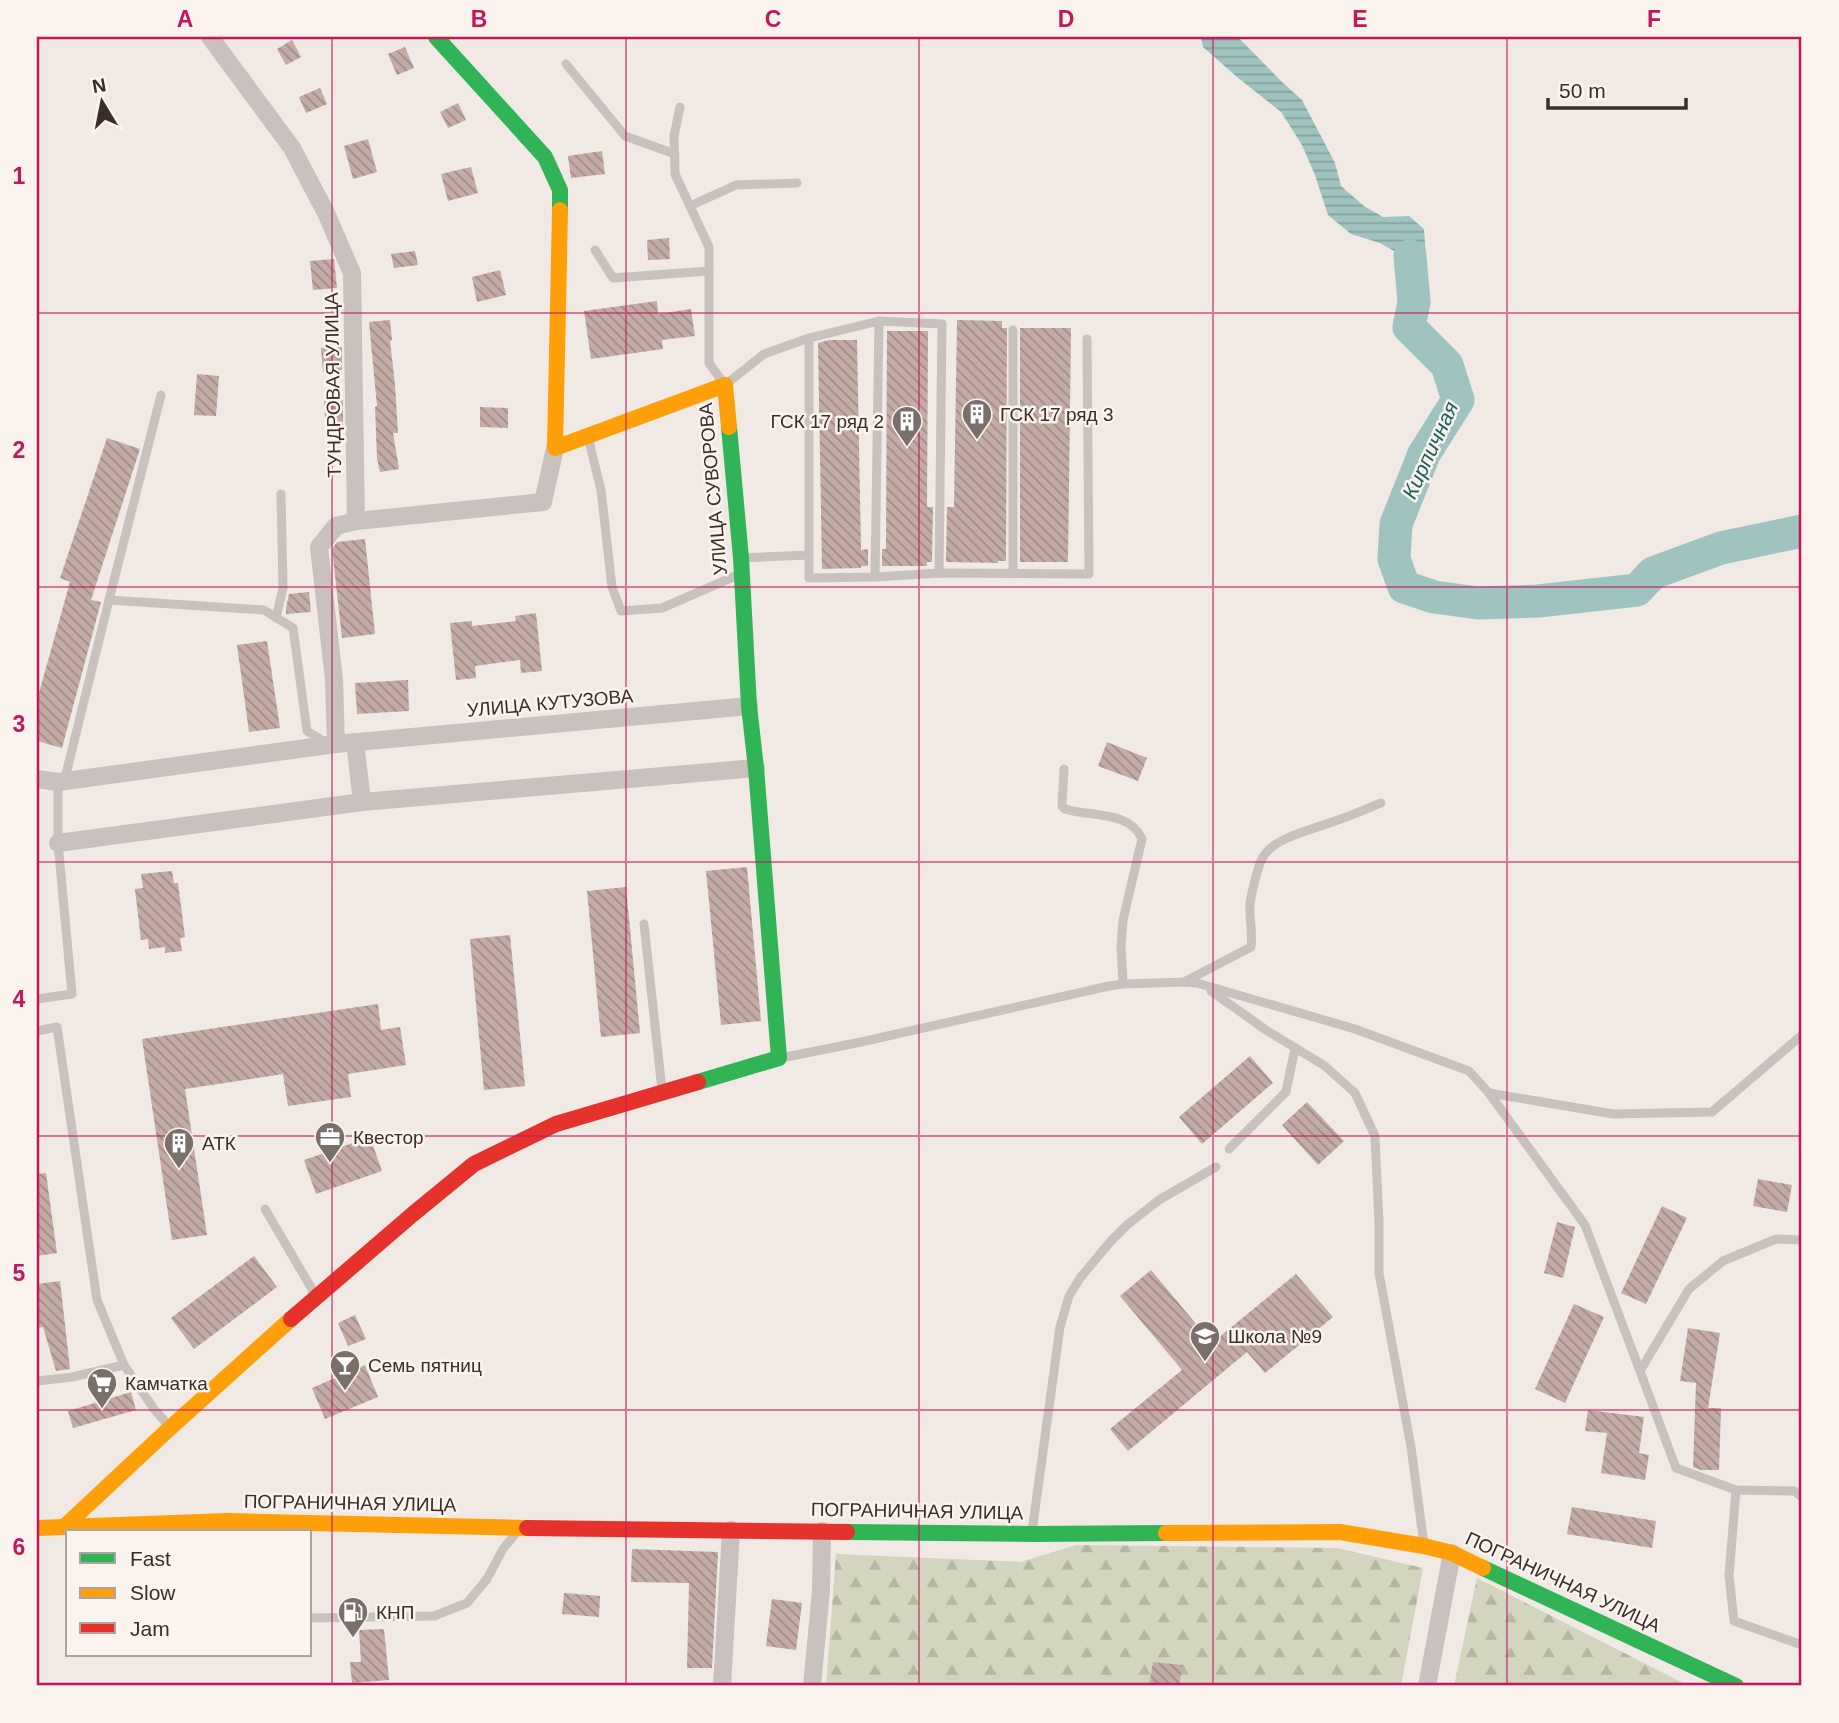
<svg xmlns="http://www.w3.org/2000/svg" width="1839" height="1723" font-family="Arial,sans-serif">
	<defs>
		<pattern id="forest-firs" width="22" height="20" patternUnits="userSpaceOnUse" patternTransform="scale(1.75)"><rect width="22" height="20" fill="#d3d5be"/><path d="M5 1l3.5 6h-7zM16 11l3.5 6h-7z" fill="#b6b7a3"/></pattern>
		<pattern id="water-rules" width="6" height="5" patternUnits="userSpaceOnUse" patternTransform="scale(1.75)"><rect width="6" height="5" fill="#9fc4c0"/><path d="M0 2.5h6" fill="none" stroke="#83a09c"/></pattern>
		<pattern id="building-back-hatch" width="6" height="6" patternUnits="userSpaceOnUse" patternTransform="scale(1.75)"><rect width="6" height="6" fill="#c4aba5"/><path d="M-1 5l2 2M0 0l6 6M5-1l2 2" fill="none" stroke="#a08c87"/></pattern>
	</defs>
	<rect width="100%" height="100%" fill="#f0e9e4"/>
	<g fill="url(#forest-firs)">
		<path d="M1076,1545L1337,1548L1423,1568L1401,1686H856L853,1683L849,1686H826L836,1554L1021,1562Z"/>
		<path d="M1477,1578L1689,1686H1454Z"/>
	</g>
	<path fill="url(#water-rules)" d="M1201,37H1238L1282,82L1302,100L1335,163L1341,186L1364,206L1383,217L1409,216L1424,229L1427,271L1414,302L1406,284L1399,254L1380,243L1351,234L1328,215L1315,175L1302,145L1281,112L1237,77L1203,47Z"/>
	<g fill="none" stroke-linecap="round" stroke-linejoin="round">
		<path stroke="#9fc4c0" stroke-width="33" d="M1410,256L1414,302L1409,327L1447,365L1458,400L1424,454L1396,524L1394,559L1404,587L1434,597L1478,603L1538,601L1637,590L1653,573L1721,548L1802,531"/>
	</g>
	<g fill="url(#building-back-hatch)">
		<path d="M292,40L301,57L286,65L277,49Z"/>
		<path d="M405,47L414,68L397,75L388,54Z"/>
		<path d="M320,88L327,104L306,113L299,97Z"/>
		<path d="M458,103L466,120L448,128L440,112Z"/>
		<path d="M368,139L377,172L353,179L344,146Z"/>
		<path d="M602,151L605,174L571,178L568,156Z"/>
		<path d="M471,167L478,193L448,201L441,174Z"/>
		<path d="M669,238L670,259L648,260L647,240Z"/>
		<path d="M415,251L418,265L394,268L391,254Z"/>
		<path d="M334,259L337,288L313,290L310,261Z"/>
		<path d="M500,270L506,295L477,302L472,277Z"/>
		<path d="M657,301L658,314L691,309L695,336L662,340L663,349L591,359L584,311Z"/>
		<path d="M390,320L392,340L390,341L395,385L398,433H393L399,469L380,472L377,458L375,407L377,406L369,322Z"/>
		<path d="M957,320L1002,321V328H1007L1006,561H998V563L946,562L947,507H954Z"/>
		<path d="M1020,328H1071L1068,562H1020Z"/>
		<path d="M887,331H928L927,507H933L932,562H927V566H882V549H886Z"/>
		<path d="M829,340H857L861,550L868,549V566H861V568L822,569L818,343Z"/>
		<path d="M342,347V370L323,372L321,348Z"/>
		<path d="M197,374L219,376L216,416L194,415Z"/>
		<path d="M343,400V433L326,434L324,401Z"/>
		<path d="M480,407L508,408V428L480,427Z"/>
		<path d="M107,438L140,449L91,600L101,602L62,748L37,741V700L70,582L60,578Z"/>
		<path d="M365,539L375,634L342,638L332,549L337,542Z"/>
		<path d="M309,592L311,612L286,614V608L289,594Z"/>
		<path d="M536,613L542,671L521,673L520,660L475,666L476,678L456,680L450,623L472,621V626L516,621L515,616Z"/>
		<path d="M267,641L280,728L249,732L237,645Z"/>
		<path d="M408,680L409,711L357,714L355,683Z"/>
		<path d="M1107,742L1147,758L1138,781L1098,766Z"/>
		<path d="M747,867L761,1021L721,1025L706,871Z"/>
		<path d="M172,871L174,883H178L185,937L180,938L182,951L165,953V947L149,949L148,939L141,940L135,889L143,888L141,874Z"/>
		<path d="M626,887L640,1033L601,1037L587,891Z"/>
		<path d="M510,935L525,1086L484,1090L470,939Z"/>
		<path d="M378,1004L381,1030L400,1027L406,1065L348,1074L351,1097L288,1106L283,1074L185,1089L207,1235L172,1240L142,1039Z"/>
		<path d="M1250,1056L1273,1083L1202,1144L1179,1117Z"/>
		<path d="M1307,1102L1344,1141L1318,1165L1282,1125Z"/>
		<path d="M370,1137L382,1171L316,1194L304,1160Z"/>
		<path d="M46,1173L57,1253L37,1256V1174Z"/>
		<path d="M1758,1179L1792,1185L1787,1212L1753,1206Z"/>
		<path d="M1662,1206L1687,1218L1646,1304L1621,1293Z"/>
		<path d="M1557,1222L1575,1227L1563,1278L1544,1273Z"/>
		<path d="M254,1256L277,1287L194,1349L171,1318Z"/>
		<path d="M1151,1270L1212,1343L1296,1274L1333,1317L1265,1373L1247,1352L1128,1451L1110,1429L1182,1370L1120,1296Z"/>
		<path d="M60,1281L70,1369L56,1371L43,1327L37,1328V1284Z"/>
		<path d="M1574,1304L1604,1317L1565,1403L1535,1389Z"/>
		<path d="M355,1315L366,1339L348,1346L338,1323Z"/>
		<path d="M1688,1328L1720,1333L1708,1408H1721L1719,1470H1701L1693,1467L1696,1383L1680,1381Z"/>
		<path d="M365,1365L378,1397L325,1419L312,1388Z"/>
		<path d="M131,1392L136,1410L73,1428L68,1411Z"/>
		<path d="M1588,1410L1644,1417L1639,1453L1649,1455L1645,1480L1601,1473L1607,1433L1585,1431Z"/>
		<path d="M1572,1507L1656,1521L1652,1548L1567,1534Z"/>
		<path d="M632,1549L718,1552L712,1668H687L689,1583L631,1582Z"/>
		<path d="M564,1593L600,1596L599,1617L562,1614Z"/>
		<path d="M772,1599L802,1603L796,1650L766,1646Z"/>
		<path d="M384,1629L389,1680L352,1683L350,1662H361L359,1630Z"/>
		<path d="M1153,1662L1183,1665L1179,1686H1149Z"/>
	</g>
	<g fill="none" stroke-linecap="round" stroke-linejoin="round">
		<g stroke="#c9c1bd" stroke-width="9">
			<path d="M566,64L625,136L675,154"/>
			<path d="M680,107L674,136L675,174L709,247V363L725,385L764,354L809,338L879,321L942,324L939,573"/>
			<path d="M690,206L736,185L797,183"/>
			<path d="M595,250L613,278L709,271"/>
			<path d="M809,338V578L875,577L939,573L1089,574L1087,339"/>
			<path d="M588,437L601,490L612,587L621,611L662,608L740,574"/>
			<path d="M742,558L808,555"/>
			<path d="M1013,573V330"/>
			<path d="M875,577L879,321"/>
			<path d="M109,600L161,395"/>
			<path d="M276,618L283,588L281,494"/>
			<path d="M1064,769L1062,806L1065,809C1089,817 1130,810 1142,839L1123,920L1121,946L1123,984"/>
			<path d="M64,782L109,600L264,610L293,628L307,731L325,742"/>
			<path d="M644,924L662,1090"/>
			<path d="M1186,981L1251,947C1253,933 1249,918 1250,904C1251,895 1258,865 1263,857C1274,837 1315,829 1335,821C1351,816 1365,809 1381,803"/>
			<path d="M1211,991L1266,1030L1325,1066L1355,1093L1375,1136L1379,1223V1273L1411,1447L1424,1545"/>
			<path d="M37,999L72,994L58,843V782"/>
			<path d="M37,1031L57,1027L97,1300L124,1365"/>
			<path d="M781,1058L861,1042L1109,986L1123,984L1185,982L1197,983L1355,1029L1469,1071L1489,1093L1613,1114L1712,1112L1802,1035"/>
			<path d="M1489,1093L1585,1225L1640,1371"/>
			<path d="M1229,1149L1286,1092L1295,1048"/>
			<path d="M265,1209L316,1296"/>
			<path d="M1802,1240L1776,1239L1723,1261L1689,1289L1640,1371L1676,1468L1736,1490L1794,1491L1802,1497"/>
			<path d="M37,1381L72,1377L124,1365L154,1409L169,1426"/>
			<path d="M1736,1490L1729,1576L1734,1621L1802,1645"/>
			<path d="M1032,1532L1060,1327L1069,1296L1080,1278L1111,1241L1127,1225L1159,1200L1216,1167"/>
			<path d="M310,1618L434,1616L467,1603L487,1579L503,1549L517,1532"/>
		</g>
		<g stroke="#c9c1bd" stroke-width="18">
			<path d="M210,37L292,148L326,213L352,273L356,521"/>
			<path d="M355,742L362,802"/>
			<path d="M336,744L334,680L319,547L336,526L356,521L543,502L555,448"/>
			<path d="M37,779L58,782L336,744L749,706"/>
			<path d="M58,843L362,802L756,768"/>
			<path d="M722,1686L731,1530"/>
			<path d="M812,1686L821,1591L822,1531"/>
			<path d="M1427,1686L1452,1553"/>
		</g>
		<g stroke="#30b455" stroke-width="16">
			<path d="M436,37L545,157L560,190V210"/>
			<path d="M698,1082L779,1058L756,768L749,706L741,558L729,427"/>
			<path d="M847,1532L1032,1534L1166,1533"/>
			<path d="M1483,1568L1736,1686"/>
		</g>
		<g stroke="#ff9f0a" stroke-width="16">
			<path d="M560,210L555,448L725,385L729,427"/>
			<path d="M65,1526L170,1428L291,1319"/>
			<path d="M37,1528L227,1521L527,1528"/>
			<path d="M1166,1533L1340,1532L1424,1546L1452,1553L1483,1568"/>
		</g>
		<g stroke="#e5322d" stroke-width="16">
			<path d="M291,1319L413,1214L474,1164L556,1124L698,1082"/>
			<path d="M527,1528L847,1532"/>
		</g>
	</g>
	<path fill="none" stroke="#c2185b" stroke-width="2" stroke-opacity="0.55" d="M332,37V1686M626,37V1686M919,37V1686M1213,37V1686M1507,37V1686M37,313H1802M37,587H1802M37,862H1802M37,1136H1802M37,1410H1802"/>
	<defs>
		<g id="building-pin" transform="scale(1.575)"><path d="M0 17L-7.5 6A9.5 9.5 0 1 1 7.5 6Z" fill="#7a6f6b" stroke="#fbf3ed"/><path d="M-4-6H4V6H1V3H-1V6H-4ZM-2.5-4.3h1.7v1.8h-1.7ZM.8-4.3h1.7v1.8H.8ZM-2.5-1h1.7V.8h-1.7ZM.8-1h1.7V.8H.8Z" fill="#fff"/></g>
		<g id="office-pin" transform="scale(1.575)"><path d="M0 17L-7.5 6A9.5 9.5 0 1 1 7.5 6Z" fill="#7a6f6b" stroke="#fbf3ed"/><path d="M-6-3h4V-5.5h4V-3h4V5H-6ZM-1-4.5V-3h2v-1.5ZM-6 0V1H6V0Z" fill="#fff"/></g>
		<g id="school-pin" transform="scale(1.575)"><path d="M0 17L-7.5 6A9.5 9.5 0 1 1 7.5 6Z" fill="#7a6f6b" stroke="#fbf3ed"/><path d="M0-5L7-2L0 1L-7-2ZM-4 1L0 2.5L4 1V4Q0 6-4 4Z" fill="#fff"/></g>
		<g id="bar-pin" transform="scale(1.575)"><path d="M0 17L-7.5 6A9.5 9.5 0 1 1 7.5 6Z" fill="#7a6f6b" stroke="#fbf3ed"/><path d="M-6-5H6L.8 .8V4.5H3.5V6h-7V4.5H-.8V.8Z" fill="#fff"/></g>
		<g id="supermarket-pin" transform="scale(1.575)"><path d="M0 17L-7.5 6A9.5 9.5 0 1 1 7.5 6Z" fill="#7a6f6b" stroke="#fbf3ed"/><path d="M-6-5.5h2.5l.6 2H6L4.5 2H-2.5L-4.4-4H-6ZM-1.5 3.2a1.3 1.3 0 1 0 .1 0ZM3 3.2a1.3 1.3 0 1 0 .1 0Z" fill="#fff"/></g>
		<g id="fuel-pin" transform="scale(1.575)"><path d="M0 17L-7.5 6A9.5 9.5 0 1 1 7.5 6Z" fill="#7a6f6b" stroke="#fbf3ed"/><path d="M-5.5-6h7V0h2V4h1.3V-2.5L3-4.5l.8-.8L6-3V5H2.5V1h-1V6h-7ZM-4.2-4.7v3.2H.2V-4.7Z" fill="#fff"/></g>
	</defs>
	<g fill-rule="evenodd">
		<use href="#building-pin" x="977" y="414"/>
		<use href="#building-pin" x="907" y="421"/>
		<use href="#office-pin" x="330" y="1137"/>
		<use href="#building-pin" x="179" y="1143"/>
		<use href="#school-pin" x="1205" y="1336"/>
		<use href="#bar-pin" x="345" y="1365"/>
		<use href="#supermarket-pin" x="102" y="1383"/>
		<use href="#fuel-pin" x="353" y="1612"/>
	</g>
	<g text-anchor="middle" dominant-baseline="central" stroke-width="5" stroke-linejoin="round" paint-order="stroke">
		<g font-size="19" fill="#3b2d2a" stroke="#fbf3ed">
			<text transform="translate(333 385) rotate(-91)">ТУНДРОВАЯ УЛИЦА</text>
			<text transform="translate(713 489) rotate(-95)">УЛИЦА СУВОРОВА</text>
			<text transform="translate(550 703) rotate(-5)">УЛИЦА КУТУЗОВА</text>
			<text transform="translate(350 1503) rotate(1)">ПОГРАНИЧНАЯ УЛИЦА</text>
			<text transform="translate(917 1511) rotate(1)">ПОГРАНИЧНАЯ УЛИЦА</text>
			<text transform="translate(1563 1582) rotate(25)">ПОГРАНИЧНАЯ УЛИЦА</text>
		</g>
		<g font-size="19" fill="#3b2d2a" stroke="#fbf3ed" text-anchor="start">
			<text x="1000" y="414">ГСК 17 ряд 3</text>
			<text x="884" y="421" text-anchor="end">ГСК 17 ряд 2</text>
			<text x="353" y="1137">Квестор</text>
			<text x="202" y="1143">АТК</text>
			<text x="1228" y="1336">Школа №9</text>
			<text x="368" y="1365">Семь пятниц</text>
			<text x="125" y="1383">Камчатка</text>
			<text x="376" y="1612">КНП</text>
		</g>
		<g font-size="21" font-style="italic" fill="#1c605d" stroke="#fbf3ed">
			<text transform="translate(1430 450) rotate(-65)">Кирпичная</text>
		</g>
	</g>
	<rect width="1839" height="1723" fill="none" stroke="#fbf3ed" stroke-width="77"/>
	<rect x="66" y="1530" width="245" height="126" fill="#fbf3ed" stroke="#aea49f" stroke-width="2"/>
	<rect x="80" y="1553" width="35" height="10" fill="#30b455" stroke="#aea49f" stroke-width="2"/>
	<text x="130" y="1566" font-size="21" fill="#3b2d2a">Fast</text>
	<rect x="80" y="1588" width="35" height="10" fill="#ff9f0a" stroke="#aea49f" stroke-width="2"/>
	<text x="130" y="1600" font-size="21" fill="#3b2d2a">Slow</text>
	<rect x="80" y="1623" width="35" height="10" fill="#e5322d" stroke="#aea49f" stroke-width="2"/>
	<text x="130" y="1636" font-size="21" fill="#3b2d2a">Jam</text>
	<g transform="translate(102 102) rotate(350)" stroke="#fbf3ed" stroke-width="5" paint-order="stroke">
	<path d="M0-5L12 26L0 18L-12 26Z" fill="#3b2d2a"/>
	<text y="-10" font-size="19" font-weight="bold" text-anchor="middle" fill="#3b2d2a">N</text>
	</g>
	<path d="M1548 98v10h138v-10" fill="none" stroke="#3b2d2a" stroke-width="3.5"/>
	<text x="1559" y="98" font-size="21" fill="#3b2d2a" stroke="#fbf3ed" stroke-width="5" paint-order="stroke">50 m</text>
	<rect x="38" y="38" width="1762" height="1646" fill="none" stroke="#c2185b" stroke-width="2.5"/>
	<g font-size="23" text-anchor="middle" font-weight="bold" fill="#c2185b">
		<text x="185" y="27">A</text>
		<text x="479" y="27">B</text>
		<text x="773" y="27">C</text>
		<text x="1066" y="27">D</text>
		<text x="1360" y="27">E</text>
		<text x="1654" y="27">F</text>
		<text x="19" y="184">1</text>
		<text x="19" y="458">2</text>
		<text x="19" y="732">3</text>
		<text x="19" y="1007">4</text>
		<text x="19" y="1281">5</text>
		<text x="19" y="1555">6</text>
	</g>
</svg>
